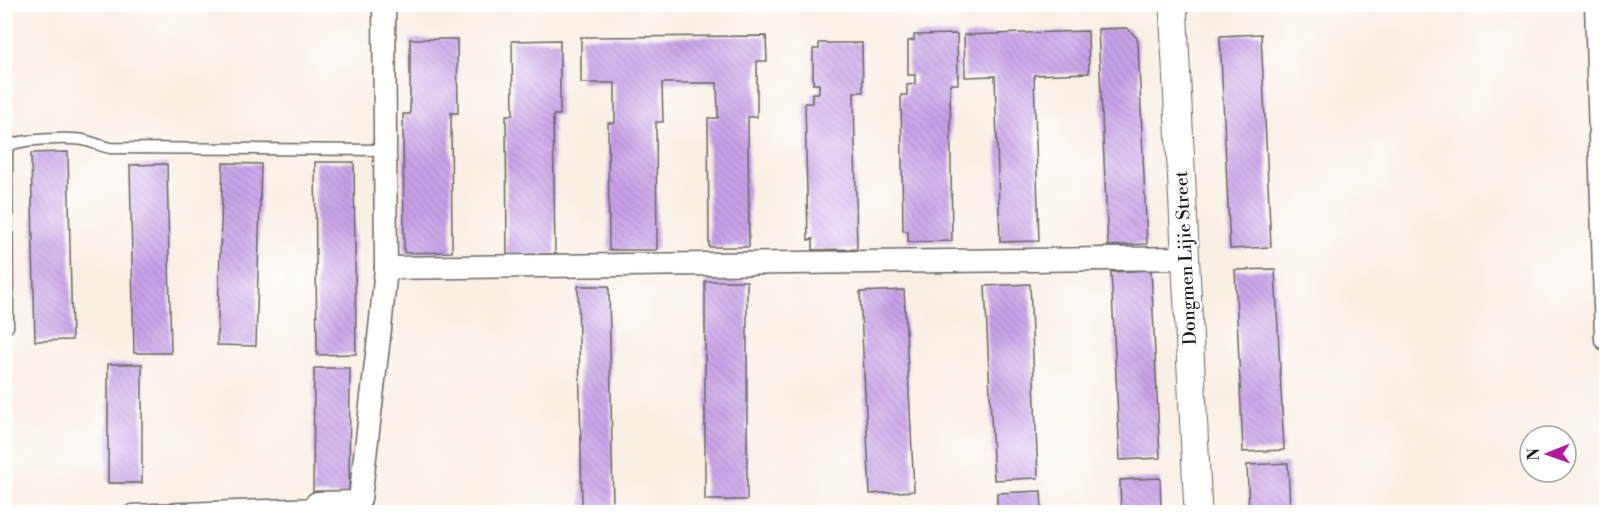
<svg xmlns="http://www.w3.org/2000/svg" width="1611" height="517" font-family="'Libre Bodoni',serif">
	<defs>
		<pattern id="building-back-hatch" width="6" height="6" patternUnits="userSpaceOnUse" patternTransform="scale(1.5)"><rect width="6" height="6" fill="#c6a0e8"/><path d="M-1 5l2 2M0 0l6 6M5-1l2 2" fill="none" stroke="#aa89c6"/></pattern>
	</defs>
	<rect width="100%" height="100%" fill="#fff"/>
	<filter id="ink" filterUnits="userSpaceOnUse"><feTurbulence type="fractalNoise" baseFrequency=".0167" numOctaves="2"/><feDisplacementMap in="SourceGraphic" scale="12" xChannelSelector="R" yChannelSelector="G"/><feConvolveMatrix kernelMatrix="1 2 1 2 8 2 1 2 1" color-interpolation-filters="sRGB"/></filter>
	<filter id="wash" filterUnits="userSpaceOnUse"><feTurbulence type="fractalNoise" baseFrequency=".008" numOctaves="4" result="noise"/><feDisplacementMap in="SourceGraphic" scale="24" xChannelSelector="R" yChannelSelector="G"/><feGaussianBlur stdDeviation="1.35" result="paint"/><feColorMatrix in="noise" values="0 0 0 0 0 0 0 0 0 0 0 0 0 0 0 0 0 1.4 0 .05"/><feComposite in="paint" operator="in"/></filter>
	<g filter="url(#wash)">
		<rect width="100%" height="100%" fill="#faefe3"/>
		<g id="blocks">
			<g fill="url(#building-back-hatch)">
				<path d="M1127,28L1137,38L1138,43L1147,244L1108,246L1098,29Z"/>
				<path d="M1088,31L1089,73L1034,75L1039,241L1000,242L995,76L965,77L964,35Z"/>
				<path d="M957,34L958,84H950L952,241L908,242V231H903L901,95H907V85L915,84V75H908V41L914,40V35Z"/>
				<path d="M1261,34L1271,247L1230,249L1220,36Z"/>
				<path d="M766,36L767,61H757V117H748L749,247H709L708,118H718L717,83H662L663,122H656L657,250H609L608,123H615V83H581V37Z"/>
				<path d="M410,39H457L458,113H451L452,252L404,253L403,114H410Z"/>
				<path d="M560,40V115H553L555,254L507,255L506,115H513L512,41Z"/>
				<path d="M819,43H862L863,92H854L857,249L813,250V239L808,240L805,103H812V93H819V84H813V49H819Z"/>
				<path d="M68,152L72,340L35,341L31,153Z"/>
				<path d="M315,162H354L356,354L317,355Z"/>
				<path d="M223,163L261,164L256,346L217,345Z"/>
				<path d="M167,164L171,353H134L130,165Z"/>
				<path d="M1275,269L1284,450L1243,452L1235,270Z"/>
				<path d="M1151,270L1160,458L1120,460L1111,272Z"/>
				<rect x="705" y="281" width="42" height="219"/>
				<path d="M1030,284L1038,478L994,480L985,286Z"/>
				<path d="M578,286H609L613,506L582,507Z"/>
				<path d="M904,290L914,491L870,494L860,292Z"/>
				<rect x="108" y="364" width="34" height="119"/>
				<path d="M314,368H350L349,495H313Z"/>
				<path d="M1288,463L1290,512H1249L1247,465Z"/>
				<path d="M1160,478L1161,512H1121L1120,480Z"/>
				<path d="M1041,491L1042,512H997V493Z"/>
			</g>
		</g>
	</g>
	<g filter="url(#ink)">
		<use href="#blocks" fill-opacity="0" stroke="#6a6662" stroke-width="1.5"/>
		<g fill="none" stroke-linecap="round" stroke-linejoin="round">
			<g stroke="#6a6662" stroke-width="13">
				<g id="service">
					<path d="M8,327L7,151L10,145C24,139 73,137 87,141C95,143 101,146 110,148L384,150"/>
					<path d="M131,510L317,503"/>
				</g>
			</g>
			<g stroke="#6a6662" stroke-width="25">
				<g id="minor">
					<path d="M1596,4L1606,339"/>
					<path d="M386,268L1186,258"/>
					<path d="M317,512V503L356,502L360,499L380,329L386,268L384,4"/>
				</g>
			</g>
			<g stroke="#6a6662" stroke-width="29">
				<path id="tertiary" d="M1173,4L1198,512"/>
			</g>
			<use href="#service" stroke="#fff" stroke-width="10"/>
			<use href="#minor" stroke="#fff" stroke-width="22"/>
			<use href="#tertiary" stroke="#fff" stroke-width="27"/>
		</g>
	</g>
	<g text-anchor="middle" dominant-baseline="central" stroke-width="5" stroke-linejoin="round" paint-order="stroke">
		<g font-size="18" fill="#1c1c1c" stroke="#fff">
			<text transform="translate(1186 258) rotate(-93)">Dongmen Lijie Street</text>
		</g>
	</g>
	<rect width="1611" height="517" fill="none" stroke="#fff" stroke-width="24"/>
	<g transform="translate(1548 454) rotate(269)"><circle r="28" fill="#ffffff" stroke="#a4a4a4" stroke-width="1.5"/>
	<path d="M0-4.5L10 22L0 15L-10 22Z" fill="#b5179e"/>
	<text y="-9" font-size="16" font-weight="bold" text-anchor="middle" fill="#1c1c1c">N</text>
	</g>
</svg>
